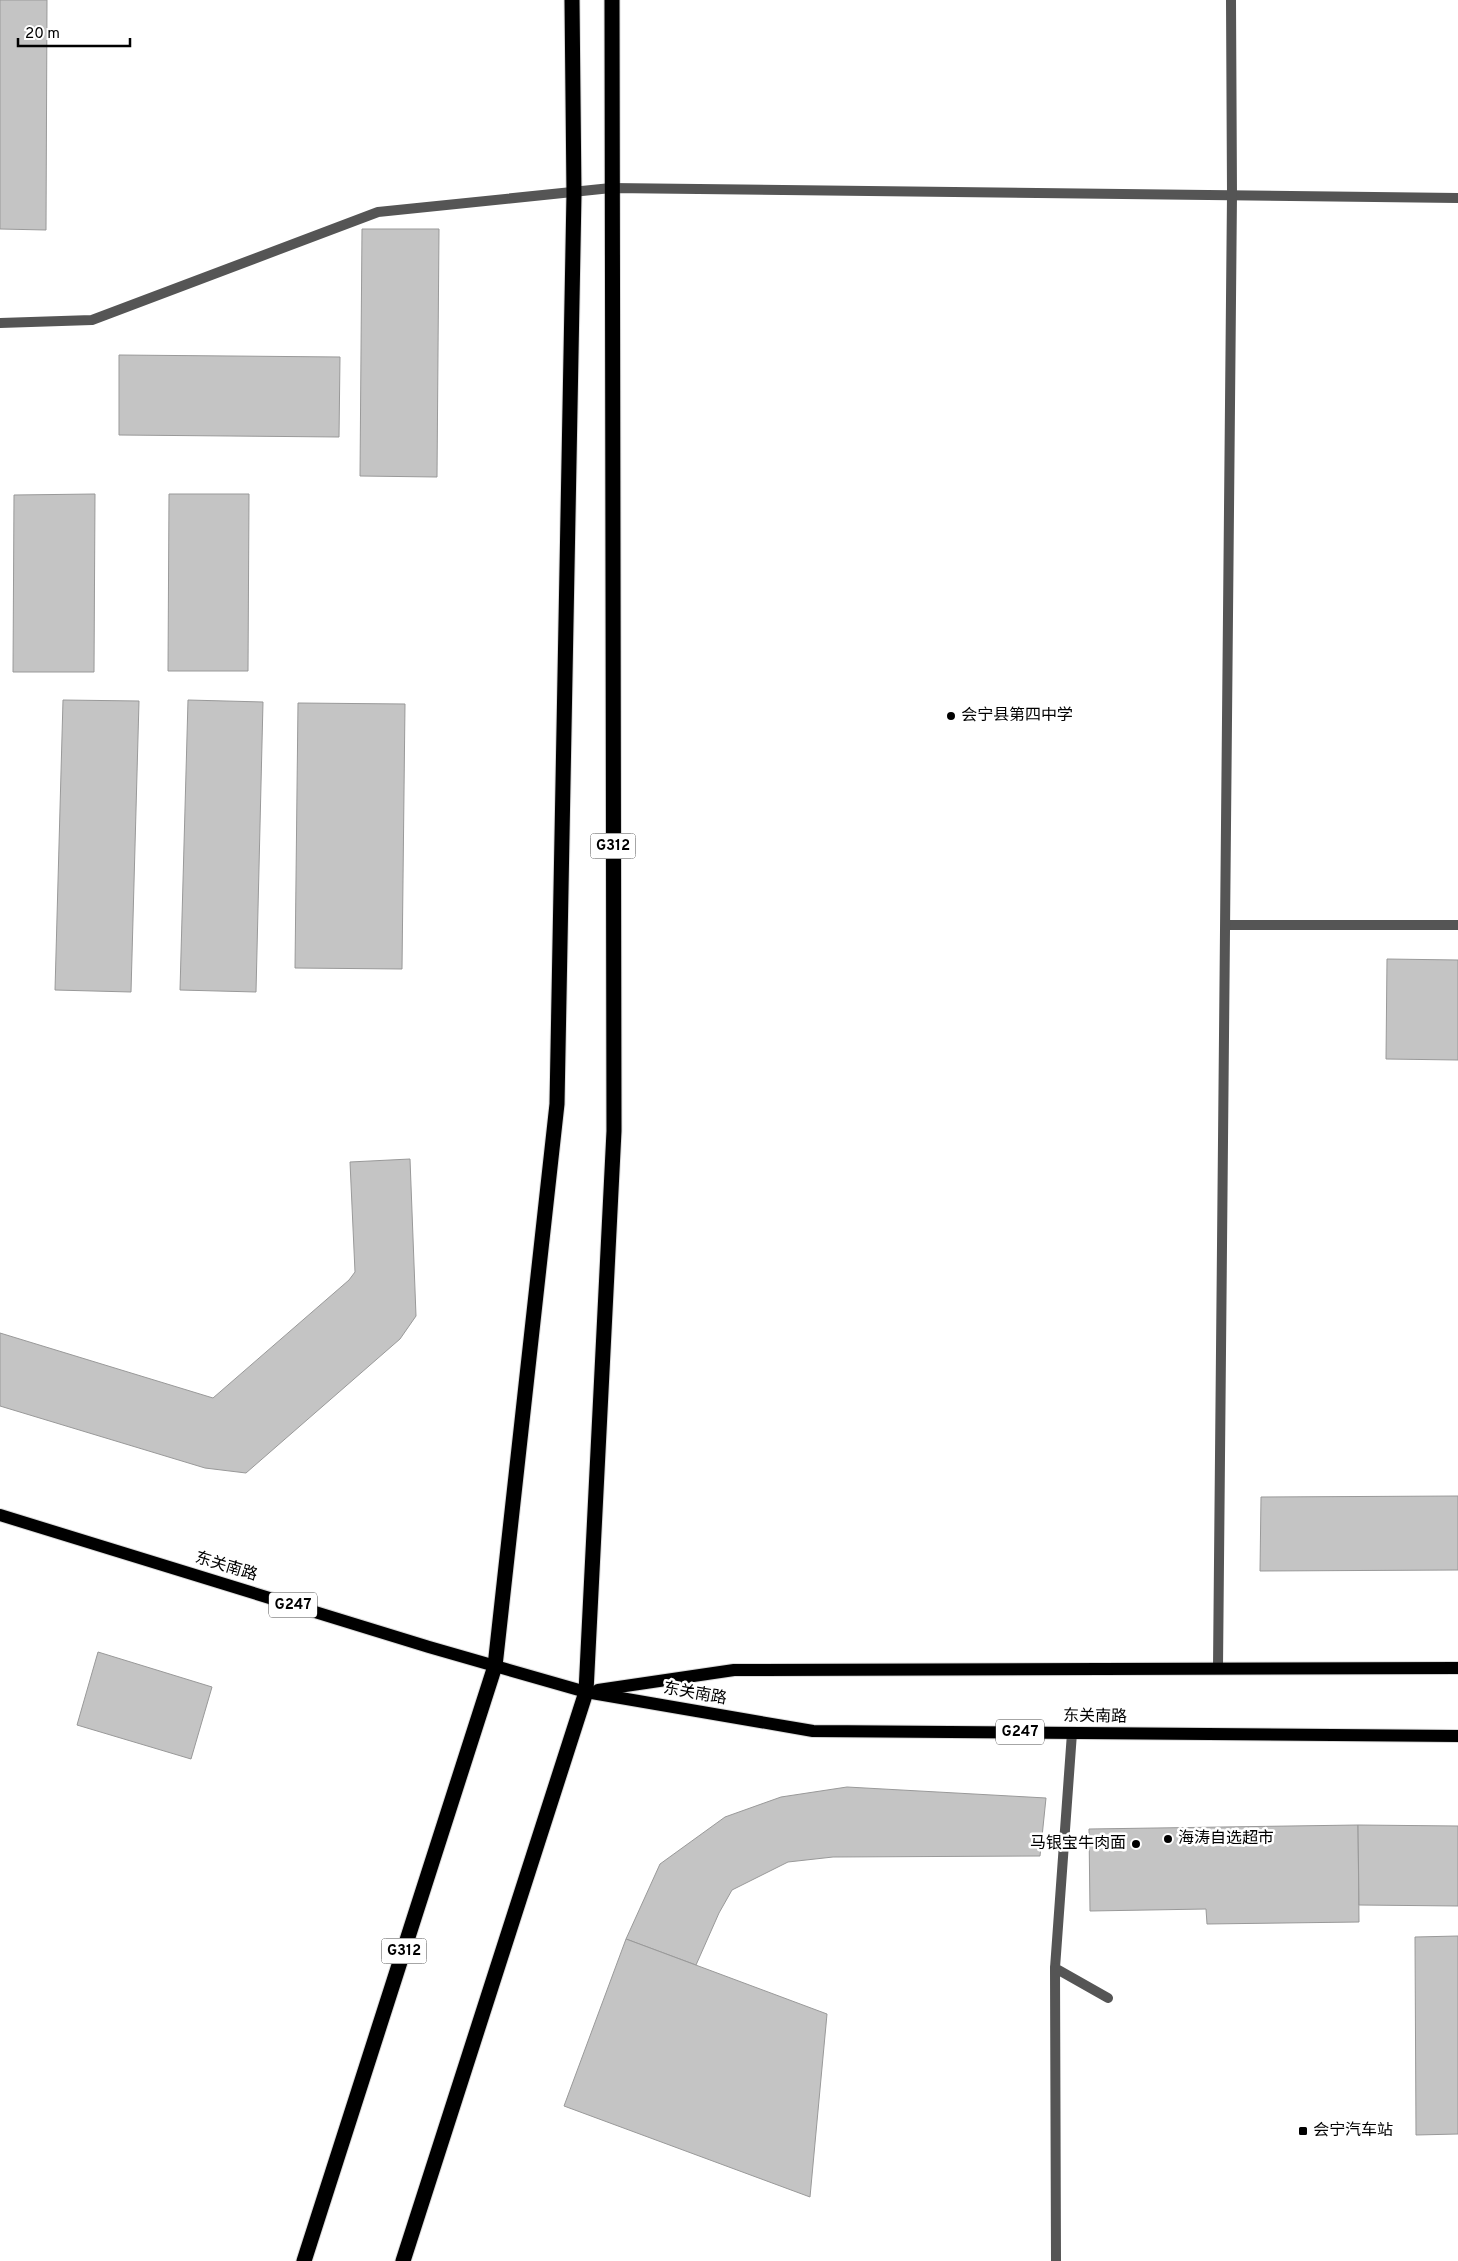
<svg xmlns="http://www.w3.org/2000/svg" width="1458" height="2261" font-family="Overpass,'Noto Sans SC',sans-serif">
	<rect width="100%" height="100%" fill="#fff"/>
	<g fill="#c4c4c4" stroke="#999">
		<path d="M0,0H47L46,230L0,229Z"/>
		<path d="M362,229H439L437,477L360,476Z"/>
		<path d="M119,355L340,357L339,437L119,435Z"/>
		<path d="M95,494L94,672H13L14,495Z"/>
		<path d="M169,494H249L248,671H168Z"/>
		<path d="M63,700L139,701L131,992L55,990Z"/>
		<path d="M188,700L263,702L256,992L180,990Z"/>
		<path d="M298,703L405,704L402,969L295,968Z"/>
		<path d="M1387,959L1458,960V1060L1386,1059Z"/>
		<path d="M410,1159L416,1316L400,1339L246,1473L205,1468L0,1406V1333L213,1398L349,1280L355,1272L350,1162Z"/>
		<path d="M1458,1496V1570L1260,1571L1261,1497Z"/>
		<path d="M98,1652L212,1687L191,1759L77,1725Z"/>
		<path d="M847,1787L1046,1798L1040,1856L833,1857L788,1862L732,1890L719,1913L696,1965L626,1939L660,1864L725,1817L781,1797Z"/>
		<path d="M1358,1825L1359,1922L1207,1924L1206,1909L1090,1911L1089,1829Z"/>
		<path d="M1358,1825L1458,1826V1906L1359,1905Z"/>
		<path d="M1458,1936V2134L1416,2135L1415,1937Z"/>
		<path d="M626,1939L827,2014L810,2197L564,2106Z"/>
	</g>
	<g fill="none" stroke-linecap="round" stroke-linejoin="round">
		<g stroke="#dbdbdb" stroke-width="14">
			<g id="primary">
				<path d="M0,1515L429,1647L586,1692L813,1731L1458,1736"/>
				<path d="M598,1690L734,1670L1458,1668"/>
			</g>
		</g>
		<g stroke="#dbdbdb" stroke-width="17">
			<g id="highway">
				<path d="M304,2261L495,1666L557,1104L574,194L572,0"/>
				<path d="M403,2261L586,1692L614,1131L612,0"/>
			</g>
		</g>
		<g stroke="#555" stroke-width="10">
			<path d="M1072,1733L1055,1968L1108,1998"/>
			<path d="M1055,1968L1056,2261"/>
		</g>
		<g stroke="#555" stroke-width="10">
			<path d="M0,323L92,320L378,212L611,188L1458,198"/>
			<path d="M1226,925H1458"/>
			<path d="M1218,1667L1232,194L1231,0"/>
		</g>
		<use href="#primary" stroke="#000" stroke-width="12"/>
		<use href="#highway" stroke="#000" stroke-width="15"/>
	</g>
	<g fill="#000" stroke="#fff" stroke-width="2">
		<circle cx="951" cy="716" r="5"/>
		<circle cx="1168" cy="1839" r="5"/>
		<circle cx="1136" cy="1844" r="5"/>
		<rect x="1298" y="2126" width="10" height="10" rx="2.5"/>
	</g>
	<g text-anchor="middle" dominant-baseline="central" stroke-width="5" stroke-linejoin="round" paint-order="stroke">
		<g fill="#fff" stroke="#4c4c4c" stroke-width="1">
			<rect x="590.5" y="833.5" width="45" height="25" rx="4"/>
			<rect x="269" y="1592.5" width="48" height="25" rx="4"/>
			<rect x="996" y="1719.5" width="48" height="25" rx="4"/>
			<rect x="381.5" y="1938.5" width="45" height="25" rx="4"/>
		</g>
		<g font-size="15" font-weight="bold" fill="#000">
			<text x="613" y="846">G312</text>
			<text x="293" y="1605">G247</text>
			<text x="1020" y="1732">G247</text>
			<text x="404" y="1951">G312</text>
		</g>
		<g font-size="16" fill="#000" stroke="#fff" text-anchor="start">
			<text x="961" y="716">会宁县第四中学</text>
			<text x="1178" y="1839">海涛自选超市</text>
			<text x="1126" y="1844" text-anchor="end">马银宝牛肉面</text>
			<text x="1313" y="2131">会宁汽车站</text>
		</g>
		<g font-size="16" fill="#000" stroke="#fff">
			<text transform="translate(226 1567) rotate(17)">东关南路</text>
			<text transform="translate(695 1694) rotate(10)">东关南路</text>
			<text transform="translate(1095 1717) rotate(1)">东关南路</text>
		</g>
	</g>
	<path d="M18 38v8h112v-8" fill="none" stroke="#000000" stroke-width="2.5"/>
	<text x="25" y="38" font-size="15" fill="#000000" stroke="#ffffff" stroke-width="4" paint-order="stroke">20 m</text>
</svg>
